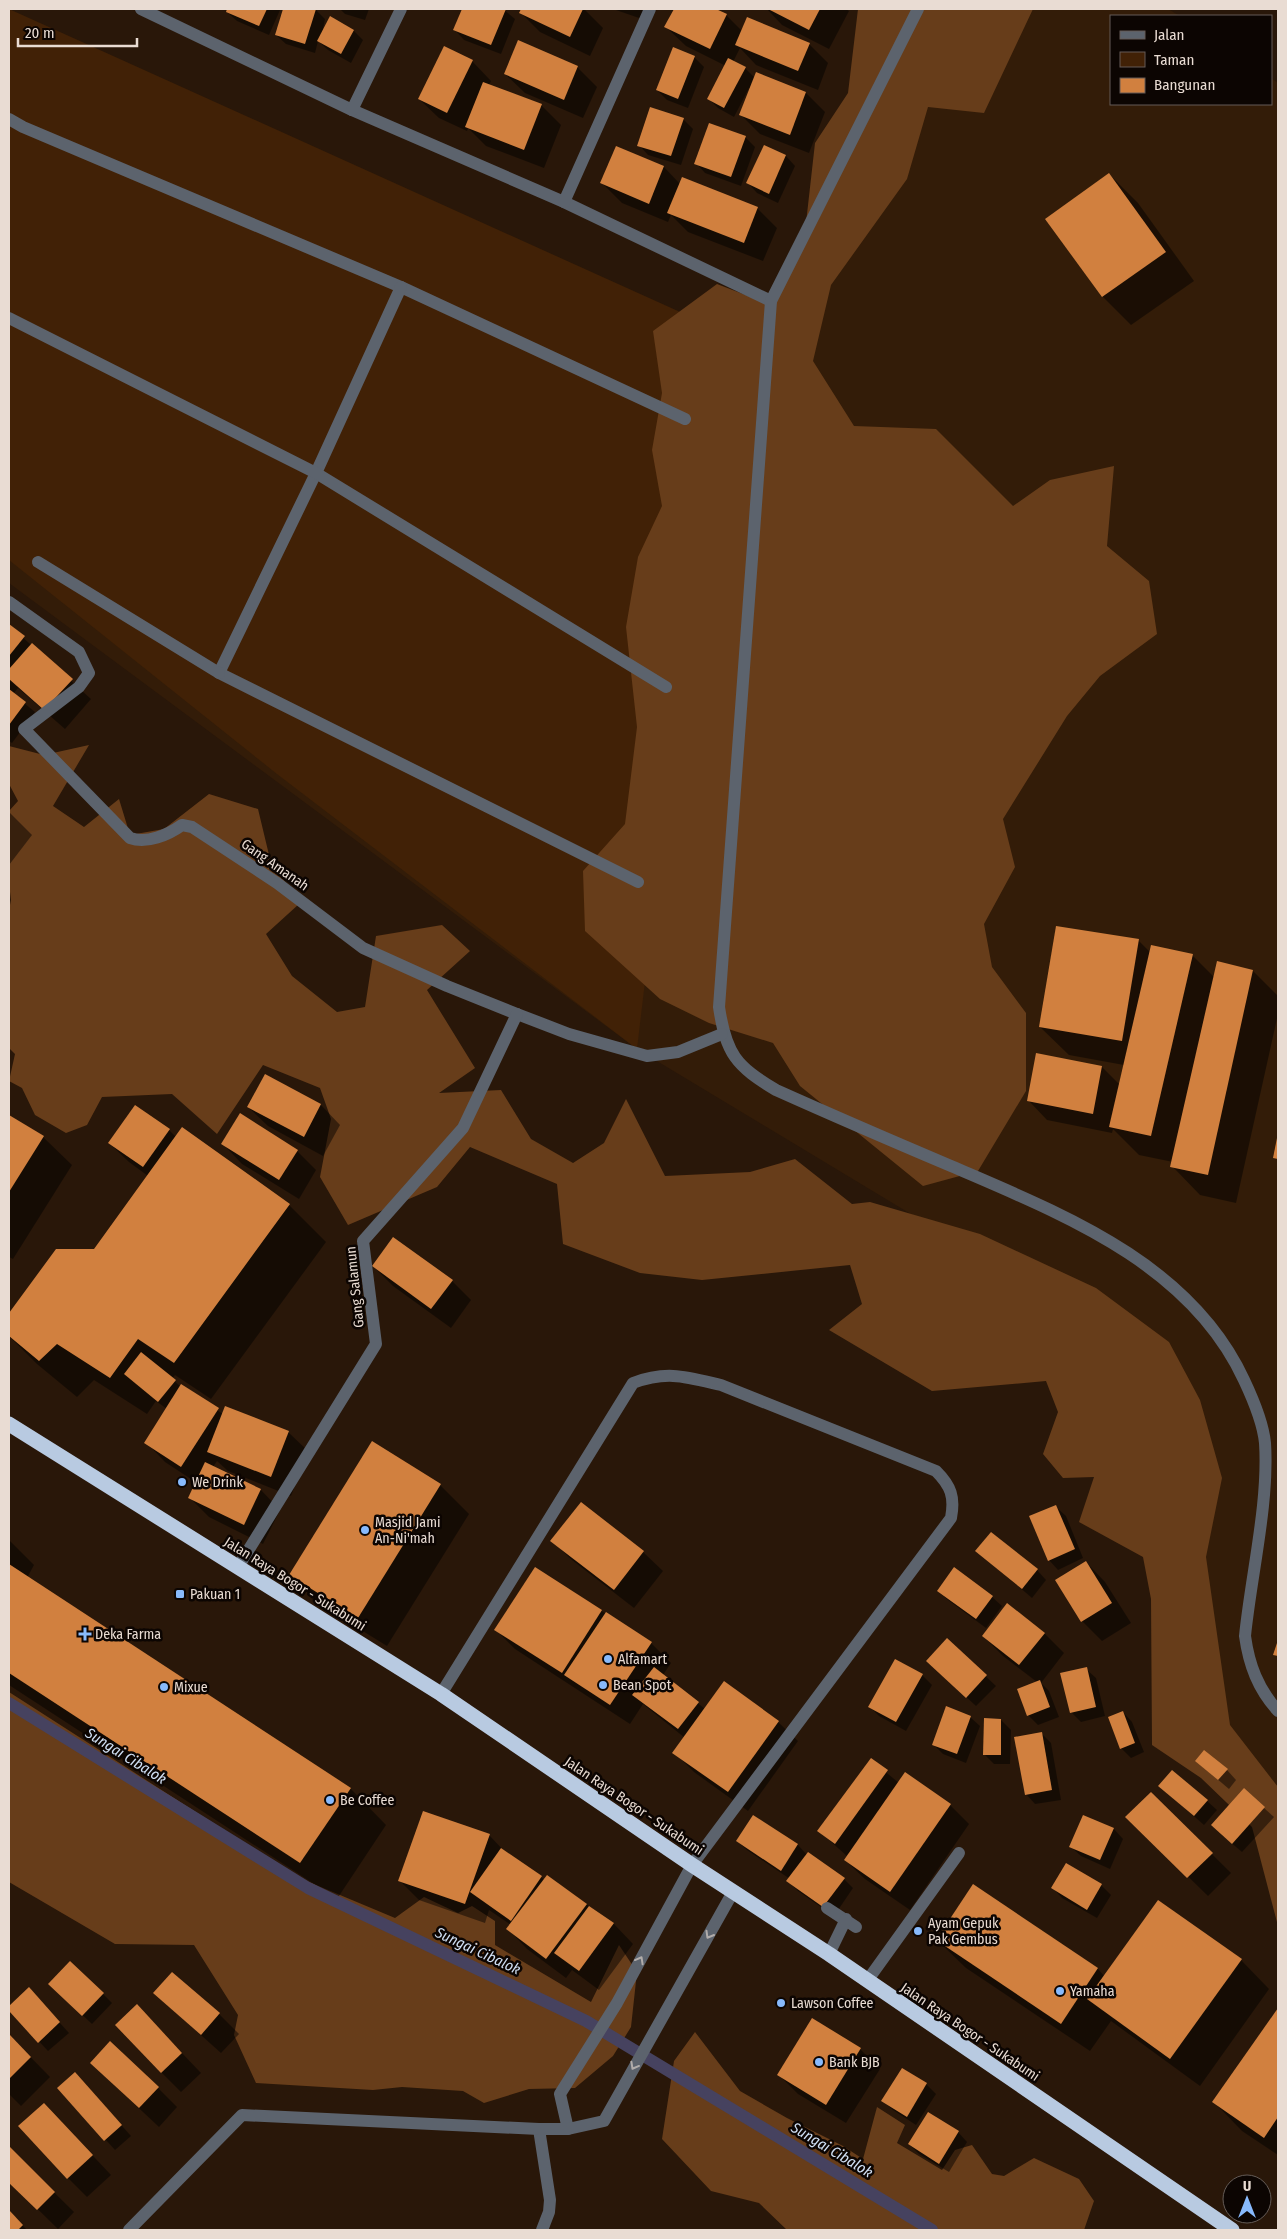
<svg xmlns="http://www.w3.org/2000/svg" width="1287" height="2239" font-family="'Fira Sans Condensed',sans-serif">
	<rect width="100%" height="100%" fill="#291709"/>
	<path fill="#331c08" d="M941,9H1168L1180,16H1111V104H1271V78L1278,83V1825L1214,1749L1158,1363L637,1049L9,583V75L771,357Z"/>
	<path fill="#412106" d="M9,9L689,316L719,359L637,1049L277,774L9,560Z"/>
	<g fill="#673d1a">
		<path d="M858,9H1033L984,113L928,107L907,179L831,285L813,361L854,426L936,429L1013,506L1050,480L1114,466L1107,546L1149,581L1157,634L1100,676L1067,716L1003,819L1015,867L984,924L992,967L1026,1013V1091L978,1171L923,1186L800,1086L773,1043L709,1023L660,999L585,931L583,871L625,824L637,727L626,627L638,557L662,506L652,450L662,393L653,331L717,284L764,302L806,223L815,143L848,93Z"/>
		<path d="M89,745L53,806L84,827L119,799L130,835L164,829L209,794L258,809L270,859L299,904L266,934L292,976L337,1012L365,1007L376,936L442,925L470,951L427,990L475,1068L439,1093L501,1090L531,1139L573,1163L604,1143L626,1099L665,1176L750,1172L795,1159L852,1204L870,1202L980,1234L1096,1288L1169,1342L1200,1400L1222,1478L1206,1557L1230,1725L1278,1787V1926L1252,1827L1201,1778L1152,1745L1151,1599L1143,1557L1079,1522L1094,1477L1063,1478L1043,1454L1058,1412L1046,1381L932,1391L829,1330L862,1304L850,1265L702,1280L640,1273L563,1244L557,1184L470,1147L437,1187L348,1225L320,1177L331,1119L320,1088L263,1065L217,1134L172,1094L102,1097L87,1125L66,1133L35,1115L22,1088L9,1081L15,1054L9,1048V910L11,900L9,884V811L18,801L9,784V746L44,755Z"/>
		<path d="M9,1692L297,1877L395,1918L424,1897L458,1913L472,1906L495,1921V1945L591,2002L619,1945L637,1972L631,2027L613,2056L575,2088L529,2089L484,2103L463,2091L402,2087L373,2090L256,2083L234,2035L238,2015L194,1945L115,1944L9,1882Z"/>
		<path d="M695,2032L740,2091L787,2118L843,2146L863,2159L877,2107L905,2125L897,2143L942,2170L955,2150L972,2145L992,2174L1004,2176L1034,2158L1079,2179L1094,2201L1084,2230H787L759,2203L711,2191L662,2139L674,2061Z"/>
	</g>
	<g fill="#0007">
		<path d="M229,9H279L280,10L269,35L237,21L227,12Z"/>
		<path d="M284,9L316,10L325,19L322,34L331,18L354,31L363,40L351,63L328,50L318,41L315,53L286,44L276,35Z"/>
		<path d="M340,9H369L365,20L345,14Z"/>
		<path d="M464,9H503L515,19L501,54L464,40L455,30Z"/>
		<path d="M523,9H584L603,28L590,56L540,32L521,13Z"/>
		<path d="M613,9H646L642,19Z"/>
		<path d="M675,9H713L726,15L742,31L809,44L828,63L818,90L756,65L740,48L733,62L745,68L755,78L806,93L825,112L809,153L760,134L740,114L751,89L749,88L734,117L718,108L709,99L726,66L686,46L666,27Z"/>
		<path d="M767,9H846L849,11L829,49L782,25Z"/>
		<path d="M694,57L704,67L688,108L667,100L657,90Z"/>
		<path d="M472,61L491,81L489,85L541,105L561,125L544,168L486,146L468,128L467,131L439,118L419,99Z"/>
		<path d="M577,67L597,87L583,118L525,93L505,74Z"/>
		<path d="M683,119L693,129L681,165L648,155L639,145Z"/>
		<path d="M709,124L746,138L755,147L741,186L705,173L696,163Z"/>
		<path d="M617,147L664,167L680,184L757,208L777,228L763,261L688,232L671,215L668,222L622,203L602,183Z"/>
		<path d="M765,147L786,156L795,166L778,203L757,193L748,183Z"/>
		<path d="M1109,174L1138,203L1194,281L1131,325L1103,297L1047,219Z"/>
		<path d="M9,625L91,699L65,729L18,688L13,694L35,712L12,743L9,741Z"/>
		<path d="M9,812L32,835L9,865Z"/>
		<path d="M1138,940L1150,952L1192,955L1214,977L1253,971L1278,996V1014L1236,1203L1200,1195L1172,1166L1173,1162L1139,1155L1113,1129L1112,1133L1047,1120L1028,1100L1102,1067L1120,1085L1124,1065L1069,1055L1040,1027Z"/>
		<path d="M265,1076L321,1105L340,1125L323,1156L268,1126L248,1107Z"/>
		<path d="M9,1116L43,1137L72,1165L13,1259L9,1257Z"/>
		<path d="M182,1128L289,1205L326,1242L211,1399L175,1375L172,1379L181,1387L223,1414L288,1432L308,1451L291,1496L228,1471L217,1461L213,1467L261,1490L280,1510L263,1544L209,1517L190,1498L197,1483L165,1462L146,1442L167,1409L156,1401L147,1414L94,1380L77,1397L37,1364L9,1336V1315L56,1251H95L148,1176L129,1162L109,1143L169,1130L176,1137Z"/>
		<path d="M223,1144L297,1151L316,1170L299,1199L242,1164Z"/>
		<path d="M373,1266L452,1281L471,1300L451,1328L393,1286Z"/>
		<path d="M440,1485L469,1514L387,1646L319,1604L290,1575Z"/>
		<path d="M1056,1507L1066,1516L1083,1558L1058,1570L1049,1560Z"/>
		<path d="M9,1540L34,1565L27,1578L350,1788L386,1825L337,1899L9,1685Z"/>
		<path d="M552,1541L643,1552L663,1571L634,1608L572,1560Z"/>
		<path d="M977,1551L1037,1570L1046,1580L1032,1598Z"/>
		<path d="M1086,1562L1105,1582L1131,1623L1102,1641L1082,1621Z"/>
		<path d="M535,1568L651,1643L671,1663L663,1675L705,1709L724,1683L778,1722L798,1741L748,1811L694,1772L674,1752L685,1738L643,1704L630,1724L515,1649L496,1630Z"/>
		<path d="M938,1591L992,1597L1002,1606L986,1628L948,1600Z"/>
		<path d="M1044,1633L1064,1653L1041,1683L1049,1691L1059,1717L1038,1725L1028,1715L1037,1682L1003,1656L983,1636Z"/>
		<path d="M947,1640L996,1686L976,1706L937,1670Z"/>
		<path d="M1086,1669L1096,1678L1105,1716L1081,1722L1071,1712Z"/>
		<path d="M922,1675L932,1685L906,1731L879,1716L870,1707Z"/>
		<path d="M1123,1712L1132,1722L1144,1752L1131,1758L1121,1748Z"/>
		<path d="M970,1717L980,1726L966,1763L943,1754L933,1744Z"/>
		<path d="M1001,1720L1011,1730L1010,1764H994L984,1754Z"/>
		<path d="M1041,1733L1051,1743L1061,1800L1035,1804L1026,1794Z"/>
		<path d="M871,1760L899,1783L950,1805L969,1824L910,1910L865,1879L845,1860L848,1857L819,1831Z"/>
		<path d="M1196,1761L1227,1770L1236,1780L1229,1789Z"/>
		<path d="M1151,1794L1231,1873L1208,1896L1127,1817Z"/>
		<path d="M1170,1795L1207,1801L1217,1810L1204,1825Z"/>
		<path d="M1264,1808L1274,1817L1242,1852L1222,1835Z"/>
		<path d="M754,1816L798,1845L807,1855L844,1879L853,1888L834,1916L798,1891L788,1881L790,1879L747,1850L737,1841Z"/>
		<path d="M1084,1817L1114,1829L1123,1839L1110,1869L1081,1856L1071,1847Z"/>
		<path d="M489,1835L506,1853L545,1880L547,1876L614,1924L633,1944L599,1990L572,1970L566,1978L527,1949L508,1929L511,1925L489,1910L485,1923L419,1900L399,1880Z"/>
		<path d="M1101,1885L1111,1895L1097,1918L1062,1898L1053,1888Z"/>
		<path d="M973,1886L1098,1969L1105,1977L1241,1960L1269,1989L1200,2086L1111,2021L1090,2051L966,1968L937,1940Z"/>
		<path d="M29,1989L69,2033L48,2051L9,2009Z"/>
		<path d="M154,1993L219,2014L239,2034L221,2053Z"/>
		<path d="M60,1994H103L112,2003L92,2024Z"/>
		<path d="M137,2006L201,2073L181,2092L161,2072Z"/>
		<path d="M1278,2011V2155L1242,2131L1214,2102Z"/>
		<path d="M9,2035L50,2077L21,2106L9,2094Z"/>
		<path d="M860,2049L880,2069L846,2123L798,2094L779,2075Z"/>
		<path d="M111,2082L158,2088L177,2107L159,2127Z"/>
		<path d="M84,2083L131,2136L115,2150L59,2088Z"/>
		<path d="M926,2084L936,2094L916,2125L893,2110L883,2101Z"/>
		<path d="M63,2124L111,2175L87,2197L68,2178Z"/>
		<path d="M958,2132L967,2142L949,2172L919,2154L909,2144Z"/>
		<path d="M9,2148L74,2212L58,2229L9,2181Z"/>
		<path d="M9,2212L27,2230H9Z"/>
	</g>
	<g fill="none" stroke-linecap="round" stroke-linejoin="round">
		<path stroke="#46425f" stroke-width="12" d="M9,1703L308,1888L586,2021L932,2230"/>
	</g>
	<g fill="#d1803f">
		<path d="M227,9H267L259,26L226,12Z"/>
		<path d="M283,9H316L305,44L275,35Z"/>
		<path d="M462,9H506L491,45L453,30Z"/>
		<path d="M521,9H583L570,37L519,13Z"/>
		<path d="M674,9H716L727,14L710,49L664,27Z"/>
		<path d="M768,9H820L809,30Z"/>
		<path d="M330,16L354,30L341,54L317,41Z"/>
		<path d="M747,17L810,43L798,71L735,45Z"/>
		<path d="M518,40L578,66L564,100L504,74Z"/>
		<path d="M444,46L473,60L447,113L418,99Z"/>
		<path d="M673,47L695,56L678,99L656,90Z"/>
		<path d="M728,58L746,67L724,108L707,99Z"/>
		<path d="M756,72L806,92L790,135L739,115Z"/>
		<path d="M483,82L542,104L524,150L465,127Z"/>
		<path d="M650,107L684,118L671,156L637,146Z"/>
		<path d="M709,123L746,136L731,177L694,164Z"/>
		<path d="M764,145L786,155L769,194L746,183Z"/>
		<path d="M616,146L664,166L649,204L600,183Z"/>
		<path d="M1109,173L1166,252L1102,297L1045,219Z"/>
		<path d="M682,177L758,207L744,243L667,213Z"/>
		<path d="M9,624L25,636L9,656Z"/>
		<path d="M32,643L73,679L44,710L9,679V669Z"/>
		<path d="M9,689L26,702L9,725Z"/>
		<path d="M1056,926L1139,939L1122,1041L1039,1027Z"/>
		<path d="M1151,945L1193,954L1151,1136L1109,1127Z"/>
		<path d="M1217,961L1253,970L1208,1175L1170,1167Z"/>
		<path d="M1036,1053L1102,1066L1093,1114L1027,1101Z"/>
		<path d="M265,1074L321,1104L304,1137L247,1107Z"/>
		<path d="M135,1105L170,1129L143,1167L108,1143Z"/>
		<path d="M240,1113L298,1150L279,1180L221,1144Z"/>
		<path d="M9,1115L44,1136L9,1192Z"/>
		<path d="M182,1127L290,1204L174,1363L138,1339L110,1378L57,1344L39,1361L9,1336V1313L56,1249H94Z"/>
		<path d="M1277,1138H1278V1159L1273,1158Z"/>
		<path d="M393,1237L453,1280L431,1309L372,1266Z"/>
		<path d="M141,1352L176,1380L158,1402L124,1374Z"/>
		<path d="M181,1384L219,1408L181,1467L144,1443Z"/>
		<path d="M225,1406L289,1431L271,1477L207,1452Z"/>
		<path d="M372,1441L441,1484L358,1618L289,1575Z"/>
		<path d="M205,1462L261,1489L244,1525L188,1498Z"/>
		<path d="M581,1502L644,1551L614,1590L550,1541Z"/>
		<path d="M1056,1505L1075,1549L1048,1561L1029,1516Z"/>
		<path d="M991,1532L1038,1569L1022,1589L975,1551Z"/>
		<path d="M1086,1561L1112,1603L1081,1622L1055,1580Z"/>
		<path d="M9,1564L351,1788L300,1863L9,1673Z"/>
		<path d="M535,1567L602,1610L562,1673L494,1630Z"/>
		<path d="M954,1567L993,1596L976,1619L937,1591Z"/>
		<path d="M1007,1603L1045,1633L1019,1665L982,1636Z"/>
		<path d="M606,1612L652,1642L610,1705L564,1675Z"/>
		<path d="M947,1638L987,1675L966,1698L926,1661Z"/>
		<path d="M1278,1640V1656L1273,1655Z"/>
		<path d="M895,1659L923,1674L896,1722L868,1707Z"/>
		<path d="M654,1667L699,1702L678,1729L632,1695Z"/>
		<path d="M1087,1667L1096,1707L1070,1713L1060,1673Z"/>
		<path d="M1040,1680L1050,1707L1027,1716L1017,1689Z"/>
		<path d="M724,1681L779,1721L728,1792L672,1753Z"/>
		<path d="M946,1706L971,1716L957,1754L932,1745Z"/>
		<path d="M1123,1711L1135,1743L1120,1749L1108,1717Z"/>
		<path d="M984,1718L1001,1719V1755H983Z"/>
		<path d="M1042,1732L1052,1790L1025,1795L1014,1737Z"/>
		<path d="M1204,1750L1228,1769L1218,1780L1195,1761Z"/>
		<path d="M871,1758L888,1770L835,1844L817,1831Z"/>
		<path d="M1172,1770L1208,1800L1194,1816L1158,1786Z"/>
		<path d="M905,1772L951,1804L890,1892L844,1860Z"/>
		<path d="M1244,1788L1265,1807L1232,1844L1211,1825Z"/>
		<path d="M1151,1792L1213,1853L1187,1878L1125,1817Z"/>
		<path d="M423,1811L490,1834L465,1904L398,1881Z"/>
		<path d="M753,1815L798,1844L781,1871L736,1841Z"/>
		<path d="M1083,1815L1114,1828L1100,1860L1069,1847Z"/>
		<path d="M501,1848L542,1876L511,1921L470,1892Z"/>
		<path d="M808,1852L845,1878L823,1907L786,1881Z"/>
		<path d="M1066,1863L1102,1884L1087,1910L1051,1888Z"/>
		<path d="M547,1875L587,1904L546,1959L506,1929Z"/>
		<path d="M973,1884L1098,1968L1061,2024L936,1940Z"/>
		<path d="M1158,1900L1242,1959L1170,2059L1087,1999Z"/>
		<path d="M589,1906L614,1923L579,1971L554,1953Z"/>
		<path d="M70,1961L104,1993L82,2016L48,1984Z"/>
		<path d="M172,1972L220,2013L201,2035L153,1993Z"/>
		<path d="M29,1987L60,2022L38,2043L9,2011V2006Z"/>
		<path d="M137,2004L182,2053L161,2073L115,2025Z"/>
		<path d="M1278,2008V2117L1264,2138L1212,2102Z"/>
		<path d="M812,2018L861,2048L826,2105L777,2075Z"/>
		<path d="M9,2034L31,2057L9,2079Z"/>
		<path d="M110,2041L159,2087L139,2108L90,2063Z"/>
		<path d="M902,2068L927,2083L907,2117L881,2101Z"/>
		<path d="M75,2072L122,2125L104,2141L57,2088Z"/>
		<path d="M44,2103L93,2155L67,2179L18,2126Z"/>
		<path d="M928,2112L959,2131L939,2164L908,2144Z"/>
		<path d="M9,2146L55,2192L37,2210L9,2183Z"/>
		<path d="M9,2210L23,2225L18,2230H9Z"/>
	</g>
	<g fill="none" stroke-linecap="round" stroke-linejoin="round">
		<g stroke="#5c636d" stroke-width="12">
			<path d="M141,9L352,110L564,202L771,301"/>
			<path d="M918,9L771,301L719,1007C726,1054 736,1066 776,1090C834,1116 892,1141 951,1166C1062,1214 1190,1263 1244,1380C1253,1399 1263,1422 1265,1443C1269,1503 1251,1576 1245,1636C1249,1665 1258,1689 1278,1711"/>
			<path d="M352,110L401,9"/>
			<path d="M9,119L23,127L401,287L685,419"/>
			<path d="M564,202L650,9"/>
			<path d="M401,287L316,473L219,673L638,882"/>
			<path d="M9,318L316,473L666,687"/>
			<path d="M38,562L219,673"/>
			<path d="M9,602L79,652L89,673L79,687L24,729L130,838C147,844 168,835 182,825L192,827L277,883L363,948L447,986L517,1014L569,1034L647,1056L678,1052L722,1034"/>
			<path d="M238,1567L376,1344L363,1241L463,1128L517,1014"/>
			<path d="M441,1694L633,1383C667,1370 687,1377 721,1385L936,1471C951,1486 955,1497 951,1518L692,1865L617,2003L560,2094L568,2129"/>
			<path d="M827,1908L856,1927"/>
			<path d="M829,1954L846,1919"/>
			<path d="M867,1981L959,1853"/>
			<path d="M539,2129L550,2200L549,2212L542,2230"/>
			<path d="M129,2230L242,2115L539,2129H568L604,2121L733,1892"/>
		</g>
		<path stroke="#b8cae1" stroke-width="15" d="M9,1424L441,1694L692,1865L829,1954L1232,2230"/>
	</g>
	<defs><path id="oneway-chevron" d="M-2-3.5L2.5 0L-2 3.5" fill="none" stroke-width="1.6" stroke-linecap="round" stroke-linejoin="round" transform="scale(1.25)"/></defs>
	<g stroke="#b1acaa">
		<use href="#oneway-chevron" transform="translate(709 1935) rotate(120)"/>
		<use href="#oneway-chevron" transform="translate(640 1960) rotate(-61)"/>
		<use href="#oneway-chevron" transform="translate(634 2066) rotate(119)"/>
	</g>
	<g fill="#88bafc" stroke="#0c0502" stroke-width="2">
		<circle cx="182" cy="1482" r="5"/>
		<circle cx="365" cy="1530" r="5"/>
		<rect x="175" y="1589" width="10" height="10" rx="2.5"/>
		<path d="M82.5 1626.5h5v5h5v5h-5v5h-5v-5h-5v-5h5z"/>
		<circle cx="608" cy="1659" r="5"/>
		<circle cx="603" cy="1685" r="5"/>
		<circle cx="164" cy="1687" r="5"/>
		<circle cx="330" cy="1800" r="5"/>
		<circle cx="918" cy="1931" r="5"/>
		<circle cx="1060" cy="1991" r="5"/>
		<circle cx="781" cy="2003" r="5"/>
		<circle cx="819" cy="2062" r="5"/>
	</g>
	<g text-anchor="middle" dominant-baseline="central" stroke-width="5" stroke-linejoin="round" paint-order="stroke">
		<g font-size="14" fill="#e9dcd3" stroke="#0c0502">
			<text transform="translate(275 865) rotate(35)">Gang Amanah</text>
			<text transform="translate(355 1287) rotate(-96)">Gang Salamun</text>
			<text transform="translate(295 1584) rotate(32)">Jalan Raya Bogor - Sukabumi</text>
			<text transform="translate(634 1806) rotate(34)">Jalan Raya Bogor - Sukabumi</text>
			<text transform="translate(970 2032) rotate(34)">Jalan Raya Bogor - Sukabumi</text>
		</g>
		<g font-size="14" fill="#e9dcd3" stroke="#0c0502" text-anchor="start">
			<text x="192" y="1482">We Drink</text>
			<text x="375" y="1522">Masjid Jami<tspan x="375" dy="16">An-Ni'mah</tspan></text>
			<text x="190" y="1594">Pakuan 1</text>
			<text x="95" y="1634">Deka Farma</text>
			<text x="618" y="1659">Alfamart</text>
			<text x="613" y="1685">Bean Spot</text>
			<text x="174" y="1687">Mixue</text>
			<text x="340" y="1800">Be Coffee</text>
			<text x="928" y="1923">Ayam Gepuk<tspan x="928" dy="16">Pak Gembus</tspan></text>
			<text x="1070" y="1991">Yamaha</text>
			<text x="791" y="2003">Lawson Coffee</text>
			<text x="829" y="2062">Bank BJB</text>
		</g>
		<g font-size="15" font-style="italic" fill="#d1e0f4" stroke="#0c0502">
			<text transform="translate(126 1756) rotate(32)">Sungai Cibalok</text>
			<text transform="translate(478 1951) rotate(25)">Sungai Cibalok</text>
			<text transform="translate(832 2150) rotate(31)">Sungai Cibalok</text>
		</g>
	</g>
	<rect width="1287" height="2239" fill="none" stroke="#e9dcd3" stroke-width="20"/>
	<rect x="1110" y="15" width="162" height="90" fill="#0c0502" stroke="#645b56"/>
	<rect x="1120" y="31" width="25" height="8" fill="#5c636d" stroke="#645b56"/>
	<text x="1154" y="40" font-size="15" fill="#e9dcd3">Jalan</text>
	<rect x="1120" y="52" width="25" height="15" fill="#412106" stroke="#645b56"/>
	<text x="1154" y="65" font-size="15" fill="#e9dcd3">Taman</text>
	<rect x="1120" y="78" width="25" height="15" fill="#d1803f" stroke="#645b56"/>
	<text x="1154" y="90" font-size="15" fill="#e9dcd3">Bangunan</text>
	<g transform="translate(1247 2199)"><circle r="24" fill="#0c0502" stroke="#645b56"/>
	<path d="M0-4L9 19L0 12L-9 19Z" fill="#88bafc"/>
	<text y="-8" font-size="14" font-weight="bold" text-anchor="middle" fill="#e9dcd3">U</text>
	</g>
	<path d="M18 38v8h119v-8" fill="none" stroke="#e9dcd3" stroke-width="2.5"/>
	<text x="25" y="38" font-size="15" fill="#e9dcd3" stroke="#0c0502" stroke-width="4" paint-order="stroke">20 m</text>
</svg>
